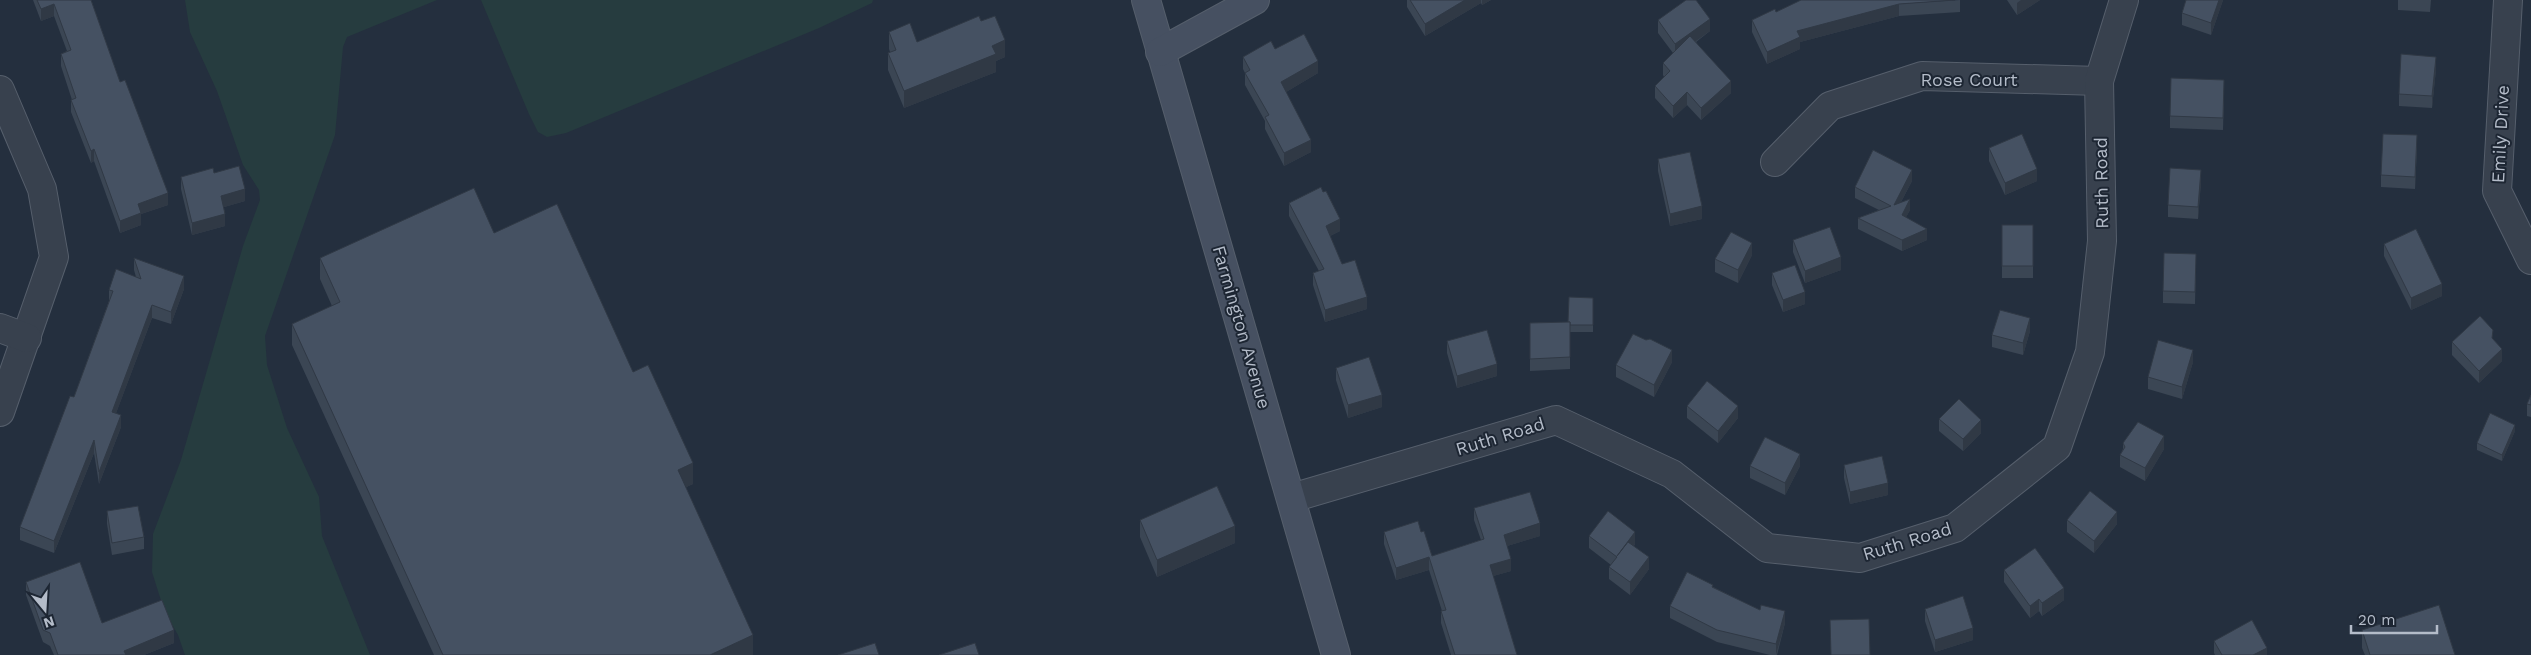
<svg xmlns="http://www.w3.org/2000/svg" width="2531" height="655" font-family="'Work Sans',sans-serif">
	<rect width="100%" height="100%" fill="#242f3e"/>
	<g fill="#263c3f">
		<path d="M185,0H437L347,37L343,47L335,135L265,336L267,365L287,428L319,497L322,536L370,655H185L178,635L164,610L152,572L153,534L181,460L243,246L260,200L259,190L243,165L217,91L190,32Z"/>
		<path d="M481,0H873L872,3L819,28L566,133L547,137L538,132L529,114Z"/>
	</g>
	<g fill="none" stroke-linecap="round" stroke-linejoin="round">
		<g stroke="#565f6c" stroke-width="30">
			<g id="minor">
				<path d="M2508,0L2497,191L2531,260"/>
				<path d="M0,90L42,189L54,257L0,412"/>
				<path d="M1775,162L1830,106L1922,76L2099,81"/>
				<path d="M0,328L27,338"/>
				<path d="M1292,498L1556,420L1672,474L1767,548L1860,558L1955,528L2057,447L2090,352L2102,241L2099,81L2124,0"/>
			</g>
		</g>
		<g stroke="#565f6c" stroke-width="30">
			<g id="secondary">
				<path d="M1146,0L1336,655"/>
				<path d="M1160,52L1255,0"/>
			</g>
		</g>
		<use href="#minor" stroke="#38414e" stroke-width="28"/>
		<use href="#secondary" stroke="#465061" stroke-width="28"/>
	</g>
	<g fill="#3b4654">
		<path d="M33,0H91L120,82L168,205L141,214V225L120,233L94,161L91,163L71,112V100H72L61,66V54L67,51L54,16L41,21Z"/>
		<path d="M1407,0H1491L1482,5L1481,3L1425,36L1407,7Z"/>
		<path d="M1960,0V12L1899,16L1800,42V49L1767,64L1752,32V20L1776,12Z"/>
		<path d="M2007,0H2040L2017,15Z"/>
		<path d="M2186,0H2223L2211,35L2182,25V13Z"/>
		<path d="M2398,0H2431L2430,12L2398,10Z"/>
		<path d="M1658,20L1710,31L1696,42L1731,93L1701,120L1687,105L1673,118L1655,98V86L1664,77L1663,75V63L1673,53L1658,33Z"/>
		<path d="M981,21L1005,57L996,61V72L904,108L888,70V53L890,52L889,49V32L917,42Z"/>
		<path d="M1275,49L1318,73L1286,92L1311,152L1284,166L1265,129V121L1245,85V73L1243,69V57Z"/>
		<path d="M2436,69L2432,108L2399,106V94Z"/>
		<path d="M2224,92L2223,130L2170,128V116Z"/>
		<path d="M2417,147L2415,189L2381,187V175Z"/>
		<path d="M1989,148L2037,181L2005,195L1989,161Z"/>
		<path d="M1658,159L1702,219L1670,226L1658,171Z"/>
		<path d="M214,173L245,201L224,207L225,226L192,235L181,189V177Z"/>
		<path d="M1912,181L1901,202L1910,210L1906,217L1927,240L1902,251L1858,229V218L1879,210L1855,198V187Z"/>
		<path d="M2201,182L2198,219L2168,217V205Z"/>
		<path d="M1289,203L1340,231L1330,236L1342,264L1367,309L1325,322L1313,285V273L1319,271L1289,216Z"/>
		<rect x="2002" y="225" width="31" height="53"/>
		<path d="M494,233L633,372L693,484L686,487L753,655H434L292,345V324L332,306L320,279V258Z"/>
		<path d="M1793,240L1841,270L1805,283L1793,252Z"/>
		<path d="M2384,244L2442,296L2411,310L2384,256Z"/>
		<path d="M2196,254L2195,304L2163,303V291Z"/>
		<path d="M1752,255L1738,283L1715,272V259Z"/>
		<path d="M134,258L184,289L171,324L152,318L116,413L121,427L99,484L94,453L54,553L20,540V527L74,397L109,301V290L136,277L134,270Z"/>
		<path d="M1772,273L1805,304L1783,312L1772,285Z"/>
		<path d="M1593,298V332H1570V369L1530,371V323L1568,322Z"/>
		<path d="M2030,331L2023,355L1992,347V335Z"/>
		<path d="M1646,340L1672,362L1654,397L1616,377V365Z"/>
		<path d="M1447,341L1497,376L1457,388L1447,353Z"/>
		<path d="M2452,342L2502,361L2479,383L2452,355Z"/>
		<path d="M2193,362L2182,399L2148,389V377Z"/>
		<path d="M1336,368L1382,407L1348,418L1336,380Z"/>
		<path d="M2531,395V417L2527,416V404Z"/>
		<path d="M1687,406L1738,418L1718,443L1687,418Z"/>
		<path d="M1939,419L1981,433L1963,451L1939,431Z"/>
		<path d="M2515,431L2502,461L2477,450V443Z"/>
		<path d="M2123,443L2164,449L2145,481L2120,467V455L2123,449Z"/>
		<path d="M1844,465L1888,495L1850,504L1844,478Z"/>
		<path d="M1750,466H1800L1785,495L1750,478Z"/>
		<path d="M1474,508L1540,536L1507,546L1511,571L1493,576L1517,655H1451L1441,623V611H1442L1429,570L1396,580L1384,544V532H1421L1432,556L1481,540L1474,520Z"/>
		<path d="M107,511L144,537V549L112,555L107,524Z"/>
		<path d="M1140,520L1235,543L1157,577L1140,537Z"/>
		<path d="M2067,520L2117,524L2094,553L2067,532Z"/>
		<path d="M1589,536L1635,544L1634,546L1649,569L1630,595L1609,579V567L1611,565L1589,548Z"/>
		<path d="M2004,570L2064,600L2042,616L2039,611L2030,618L2004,582Z"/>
		<path d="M26,582L102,623L174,643L144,655H54L50,646L43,642L26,595Z"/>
		<path d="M1713,587L1785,623L1777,655H1770L1717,642L1670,618V606Z"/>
		<path d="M1925,609L1973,640L1935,652L1925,621Z"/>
		<path d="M2362,630L2455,655H2365L2362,648Z"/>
		<path d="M2214,641L2267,655H2215L2214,653Z"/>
	</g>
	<g fill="#303945">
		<path d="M1465,0H1481V3L1425,36V24Z"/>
		<path d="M1482,0H1491L1482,5Z"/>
		<path d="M2021,0H2040L2017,15V3Z"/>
		<path d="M2219,0H2223L2211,35V23Z"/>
		<path d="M54,4V16L41,21V9Z"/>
		<path d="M1899,4V16L1800,42V49L1767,64V52L1797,31Z"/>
		<path d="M1710,19V31L1675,56V44Z"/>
		<path d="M1005,40V57L996,61V72L904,108V91L992,46Z"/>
		<path d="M2436,57V69L2432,108V96Z"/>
		<path d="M1318,61V73L1281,95V82Z"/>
		<path d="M1731,81V93L1701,120V108Z"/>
		<path d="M1687,92V105L1673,118V106Z"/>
		<path d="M2417,135V147L2415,189V177Z"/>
		<path d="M1311,140V152L1284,166V153Z"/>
		<path d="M94,149V161L91,163V151Z"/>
		<path d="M2037,169V181L2005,195V183Z"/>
		<path d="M1912,170V181L1894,215V205Z"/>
		<path d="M2201,170V182L2198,219V207Z"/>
		<path d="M245,189V201L221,208V196Z"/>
		<path d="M168,193V205L141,214V225L120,233V221L138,204Z"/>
		<path d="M1910,199V210L1902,225V215Z"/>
		<path d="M1702,206V219L1670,226V214Z"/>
		<path d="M225,214V226L192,235V223Z"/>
		<path d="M1340,219V231L1326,238V226Z"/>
		<path d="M1927,229V240L1902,251V240Z"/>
		<path d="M1752,243V255L1738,283V270Z"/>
		<path d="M1841,257V270L1805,283V271Z"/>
		<path d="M184,276V289L171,324V312Z"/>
		<path d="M2442,284V296L2411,310V298Z"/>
		<path d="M1805,292V304L1783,312V300Z"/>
		<path d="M1367,297V309L1325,322V310Z"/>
		<path d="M152,305V318L112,424V412Z"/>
		<path d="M2030,318V331L2023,355V343Z"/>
		<path d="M2502,349V361L2479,383V371Z"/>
		<path d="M1672,350V362L1654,397V385Z"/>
		<path d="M2193,350V362L2182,399V387Z"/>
		<path d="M1497,364V376L1457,388V376Z"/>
		<path d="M1382,395V407L1348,418V405Z"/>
		<path d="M1738,406V418L1718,443V431Z"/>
		<path d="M121,415V427L99,484V472Z"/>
		<path d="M1981,420V433L1963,451V439Z"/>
		<path d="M2515,425V431L2502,461V455Z"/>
		<path d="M2164,436V449L2145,481V468Z"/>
		<path d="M94,440V453L54,553V541Z"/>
		<path d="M1800,454V466L1785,495V483Z"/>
		<path d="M693,463V484L678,491V470Z"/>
		<path d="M1888,483V495L1850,504V492Z"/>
		<path d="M2117,512V524L2094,553V541Z"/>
		<path d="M1540,523V536L1504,547V535Z"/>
		<path d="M1235,526V543L1157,577V560Z"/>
		<path d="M1635,532V544L1617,568V556Z"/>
		<path d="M1429,557V570L1396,580V568Z"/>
		<path d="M1649,557V569L1630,595V582Z"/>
		<path d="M1511,559V571L1490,577V565Z"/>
		<path d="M2064,588V600L2042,616V603Z"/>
		<path d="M2039,599V611L2030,618V606Z"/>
		<path d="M1785,611V623L1776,655V644Z"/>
		<path d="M1973,628V640L1935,652V640Z"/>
		<path d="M174,630V643L144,655H124V651Z"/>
		<path d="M753,635V655H710Z"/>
		<path d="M2267,648V655H2253Z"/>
	</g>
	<g fill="#455162" stroke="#303945">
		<path d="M37,0H91L120,82L125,80L168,193L138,204L141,213L120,221L94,149L91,151L71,100L76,98L61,54L71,50L54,4L41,9Z"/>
		<path d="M1410,0H1465L1425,24Z"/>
		<path d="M1686,0H1696L1710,19L1675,44L1658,20Z"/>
		<path d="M1801,0H1955L1899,4L1797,31L1800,37L1767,52L1752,20L1775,9L1776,12Z"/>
		<path d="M2186,0H2219L2211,23L2182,13Z"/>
		<path d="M979,16L981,21L995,16L1005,40L992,46L996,54L904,91L888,53L896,50L889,32L910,23L917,42Z"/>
		<path d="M1304,34L1318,61L1281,82L1311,140L1284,153L1265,117L1269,115L1245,73L1250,70L1243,57L1271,41L1275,49Z"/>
		<path d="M1690,36L1731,81L1701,108L1687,92L1673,106L1655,86L1670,71L1663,63Z"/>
		<path d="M2401,54L2436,57L2432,96L2399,94Z"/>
		<path d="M2171,78L2224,80L2223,118L2170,116Z"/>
		<path d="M2022,134L2037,169L2005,183L1989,148Z"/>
		<path d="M2383,134L2417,135L2415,177L2381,175Z"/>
		<path d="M1873,150L1912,170L1894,205L1910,199L1902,215L1927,229L1902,240L1858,218L1891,206L1855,187Z"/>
		<path d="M1690,152L1702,206L1670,214L1658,159Z"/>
		<path d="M239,166L245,189L221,196L225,214L192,223L181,177L213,168L214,173Z"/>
		<path d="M2170,168L2201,170L2198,207L2168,205Z"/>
		<path d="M1321,187L1323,192L1326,191L1340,219L1326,226L1342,264L1355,260L1367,297L1325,310L1313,273L1324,269L1289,203Z"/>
		<path d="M474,188L494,233L557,204L633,372L648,365L693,463L678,470L753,635L710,655H443L292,324L340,302L320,258Z"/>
		<rect x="2002" y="225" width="31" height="41"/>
		<path d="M1830,227L1841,257L1805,271L1793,240Z"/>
		<path d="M2416,229L2442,284L2411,298L2384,244Z"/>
		<path d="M1731,232L1752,243L1738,270L1715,259Z"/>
		<path d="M2164,253L2196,254L2195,292L2163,291Z"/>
		<path d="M134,258L184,276L171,312L152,305L112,412L121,415L99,472L94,440L54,541L20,527L70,396L74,397L113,291L109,290L116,269L141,279Z"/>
		<path d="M1795,265L1805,292L1783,300L1772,273Z"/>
		<path d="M1569,297L1593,298V325H1570V322H1568Z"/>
		<path d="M2000,310L2030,318L2023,343L1992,335Z"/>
		<path d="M2480,316L2493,330L2492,338L2502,349L2479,371L2452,342Z"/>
		<path d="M1570,322V357L1530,359V323Z"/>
		<path d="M1487,330L1497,364L1457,376L1447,341Z"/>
		<path d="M1633,334L1646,340L1650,339L1672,350L1654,385L1616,365Z"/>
		<path d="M2158,340L2193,350L2182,387L2148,377Z"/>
		<path d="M1369,357L1382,395L1348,405L1336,368Z"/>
		<path d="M1707,381L1738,406L1718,431L1687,406Z"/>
		<path d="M2531,395V405L2527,404Z"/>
		<path d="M1959,399L1981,420L1963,439L1939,419Z"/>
		<path d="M2490,413L2515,425L2502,455L2477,443Z"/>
		<path d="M2138,422L2164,436L2145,468L2120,455L2125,447L2123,443Z"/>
		<path d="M1765,437L1800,454L1785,483L1750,466Z"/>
		<path d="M1882,456L1888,483L1850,492L1844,465Z"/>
		<path d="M1217,486L1235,526L1157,560L1140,520Z"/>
		<path d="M2090,491L2117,512L2094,541L2067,520Z"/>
		<path d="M1530,492L1540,523L1504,535L1511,559L1490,565L1517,655H1455L1441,611L1446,610L1429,557L1396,568L1384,532L1418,521L1421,532L1424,531L1432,556L1484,539L1474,508Z"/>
		<path d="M138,506L144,537L112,543L107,511Z"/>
		<path d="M1608,511L1635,532L1617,556L1628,542L1649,557L1630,582L1609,567L1617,557L1589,536Z"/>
		<path d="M2035,548L2064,588L2042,603L2039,599L2030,606L2004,570Z"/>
		<path d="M80,562L102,623L162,600L174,630L124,651L126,655H58L50,633L43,630L26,582Z"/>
		<path d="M1687,572L1713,585L1712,587L1760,610L1761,605L1785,611L1776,644L1717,630L1670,606Z"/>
		<path d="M1963,596L1973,628L1935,640L1925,609Z"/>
		<path d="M2439,605L2455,655H2370L2362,630Z"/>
		<path d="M1869,619L1870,655H1831L1830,620Z"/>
		<path d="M2252,620L2267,648L2253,655H2222L2214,641Z"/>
		<path d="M875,643L879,655H838Z"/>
		<path d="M975,643L979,655H939Z"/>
	</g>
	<g text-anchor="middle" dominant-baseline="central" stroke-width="4" stroke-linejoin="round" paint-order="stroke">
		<g font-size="18" fill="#b4bcc9" stroke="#1d2633">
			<text x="1969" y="79">Rose Court</text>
			<text transform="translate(2500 134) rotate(-87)">Emily Drive</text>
			<text transform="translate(2101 183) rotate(-91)">Ruth Road</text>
			<text transform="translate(1242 327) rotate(74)">Farmington Avenue</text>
			<text transform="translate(1500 436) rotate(-17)">Ruth Road</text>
			<text transform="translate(1907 541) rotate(-17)">Ruth Road</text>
		</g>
	</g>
	<g transform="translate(45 610) rotate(162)" stroke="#1d2633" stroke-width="4" paint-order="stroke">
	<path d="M0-4L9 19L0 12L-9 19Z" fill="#b4bcc9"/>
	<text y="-8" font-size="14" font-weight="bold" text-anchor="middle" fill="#b4bcc9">N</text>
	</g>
	<path d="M2351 625v8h86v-8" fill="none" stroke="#b4bcc9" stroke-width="2.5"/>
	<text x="2358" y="625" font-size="15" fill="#b4bcc9" stroke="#1d2633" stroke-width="4" paint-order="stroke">20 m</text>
</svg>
